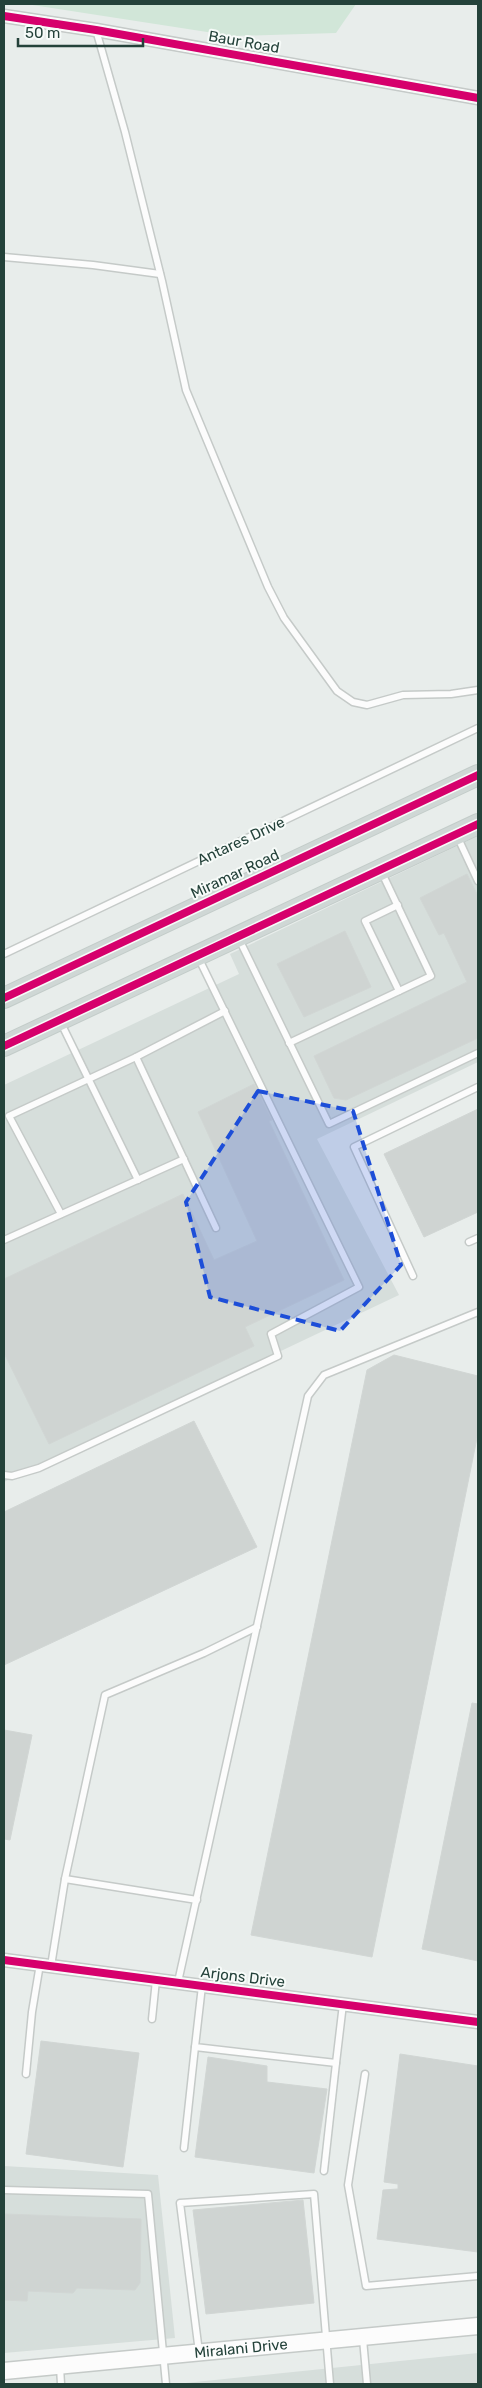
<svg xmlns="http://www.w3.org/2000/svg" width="482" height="2388" font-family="Rubik,sans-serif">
	<rect width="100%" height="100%" fill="#e8edeb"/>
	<g fill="#d6dedb">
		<path d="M478,836V1062L317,1139L399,1295L4,1482V1085L239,974L230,954Z"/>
		<path d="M4,2166L158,2175L175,2338L4,2353Z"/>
		<path d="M478,2353V2384H176Z"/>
	</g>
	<path fill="#d1e6d8" d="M26,4H356L336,33L233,36Z"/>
	<g fill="#cfd4d2" stroke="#d1d6d4">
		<path d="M467,874L478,896V1038L346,1100L334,1098L314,1056L467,982L444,933L439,935L420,898Z"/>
		<path d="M345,931L371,987L304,1017L277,964Z"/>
		<path d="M254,1084L272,1120L269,1121L344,1280L245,1327L254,1346L49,1444L4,1353V1279L183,1194L214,1260L257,1241L198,1112Z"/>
		<path d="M478,1109V1212L424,1237L384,1154Z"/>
		<path d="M394,1355L478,1376V1433L372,1957L251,1935L367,1370Z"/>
		<path d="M194,1421L257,1547L4,1665V1512Z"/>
		<path d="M472,1703L478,1704V1961L422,1949Z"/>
		<path d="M4,1730L32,1735L10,1840L4,1839Z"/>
		<path d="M41,2041L139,2053L123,2167L26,2154Z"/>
		<path d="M400,2054L478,2066V2252L377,2239L383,2190L398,2189V2184L384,2182Z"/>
		<path d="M208,2057L267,2066V2082L327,2089L314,2173L195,2157Z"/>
		<path d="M303,2200L314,2303L206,2314L193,2210Z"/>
		<path d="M4,2214L141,2219L140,2283L135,2290L77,2288L73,2293L28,2291L27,2301L4,2300Z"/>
	</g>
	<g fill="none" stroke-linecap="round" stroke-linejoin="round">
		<g stroke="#c5cac8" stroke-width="9">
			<g id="service">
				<path d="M96,30L125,132L162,281L186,390L268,587L284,618L337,691L353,702L367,705L403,695L451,694L478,690"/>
				<path d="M4,257L93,265L160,274"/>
				<path d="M458,838L478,881"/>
				<path d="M398,905L365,921L399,991"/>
				<path d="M239,939L329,1124L478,1053"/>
				<path d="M4,954L478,728"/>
				<path d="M61,1023L138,1180"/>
				<path d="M289,1043L431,976L382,873"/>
				<path d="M136,1057L216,1228"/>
				<path d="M61,1214L9,1116L136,1057L225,1011"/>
				<path d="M4,1240L184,1159"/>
				<path d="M469,1242L478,1238"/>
				<path d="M413,1276L354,1147L478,1087"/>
				<path d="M4,1475L12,1476L39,1468L278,1356L271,1334L359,1287L199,959"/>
				<path d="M65,1879L197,1900"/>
				<path d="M51,1966L65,1879L105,1695L204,1653L257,1627"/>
				<path d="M178,1982L308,1396L324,1375L478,1312"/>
				<path d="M202,1986L195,2047L336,2063L343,2004"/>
				<path d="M152,2019L156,1980"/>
				<path d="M26,2074L32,2012L40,1964"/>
				<path d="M365,2074L348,2185L366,2286L478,2276"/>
				<path d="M184,2148L195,2047"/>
				<path d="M324,2171L336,2063"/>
				<path d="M4,2190L148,2194L166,2384"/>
				<path d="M363,2339L367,2384"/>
				<path d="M199,2352L180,2203L314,2194L330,2384"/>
				<path d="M60,2367L61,2384"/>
			</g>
		</g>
		<g stroke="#c5cac8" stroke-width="15">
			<g id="minor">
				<path d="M4,16L96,30L478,98"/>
				<path d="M4,1960L478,2022"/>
			</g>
		</g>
		<g stroke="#c5cac8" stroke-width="19">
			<g id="tertiary">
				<path id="s1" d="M4,2371L478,2326"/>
			</g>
		</g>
		<g stroke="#c3ccc9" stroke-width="22">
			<g id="primary">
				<path d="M4,998L478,775"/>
				<path d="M4,1046L478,824"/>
			</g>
		</g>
		<use href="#service" stroke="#fcfcfc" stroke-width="6"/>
		<use href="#minor" stroke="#fcfcfc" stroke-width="12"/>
		<use href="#tertiary" stroke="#fcfcfc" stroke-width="16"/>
		<use href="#primary" stroke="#cfd7d5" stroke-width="20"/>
		<g stroke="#f7fbf9" stroke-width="11">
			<g id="cycleway">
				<path d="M4,16L96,30L478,98"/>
				<path d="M4,998L478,775"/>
				<path d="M4,1046L478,824"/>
				<path d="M4,1960L478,2022"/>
			</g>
		</g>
		<use href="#cycleway" stroke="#d6006c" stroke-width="8"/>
	</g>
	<path fill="#1d4ed8" fill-opacity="0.2" stroke="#1d4ed8" stroke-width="4" stroke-dasharray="10 6" stroke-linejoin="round" d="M258,1091L353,1111L401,1265L340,1331L210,1297L186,1202Z"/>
	<g text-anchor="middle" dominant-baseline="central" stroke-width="4" stroke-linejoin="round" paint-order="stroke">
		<g font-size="15" fill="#24423a" stroke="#f7fbf9">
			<text transform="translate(244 42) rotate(10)">Baur Road</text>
			<text transform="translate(241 841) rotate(-25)">Antares Drive</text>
			<text transform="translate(235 874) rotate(-25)">Miramar Road</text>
			<text transform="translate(243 1977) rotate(7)">Arjons Drive</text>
			<text stroke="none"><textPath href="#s1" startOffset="238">Miralani Drive</textPath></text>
		</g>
	</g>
	<rect width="482" height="2388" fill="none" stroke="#24423a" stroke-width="10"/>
	<path d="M18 38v8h125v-8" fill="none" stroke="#24423a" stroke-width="2.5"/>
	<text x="25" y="38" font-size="15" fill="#24423a" stroke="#f7fbf9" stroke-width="4" paint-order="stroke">50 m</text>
</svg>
